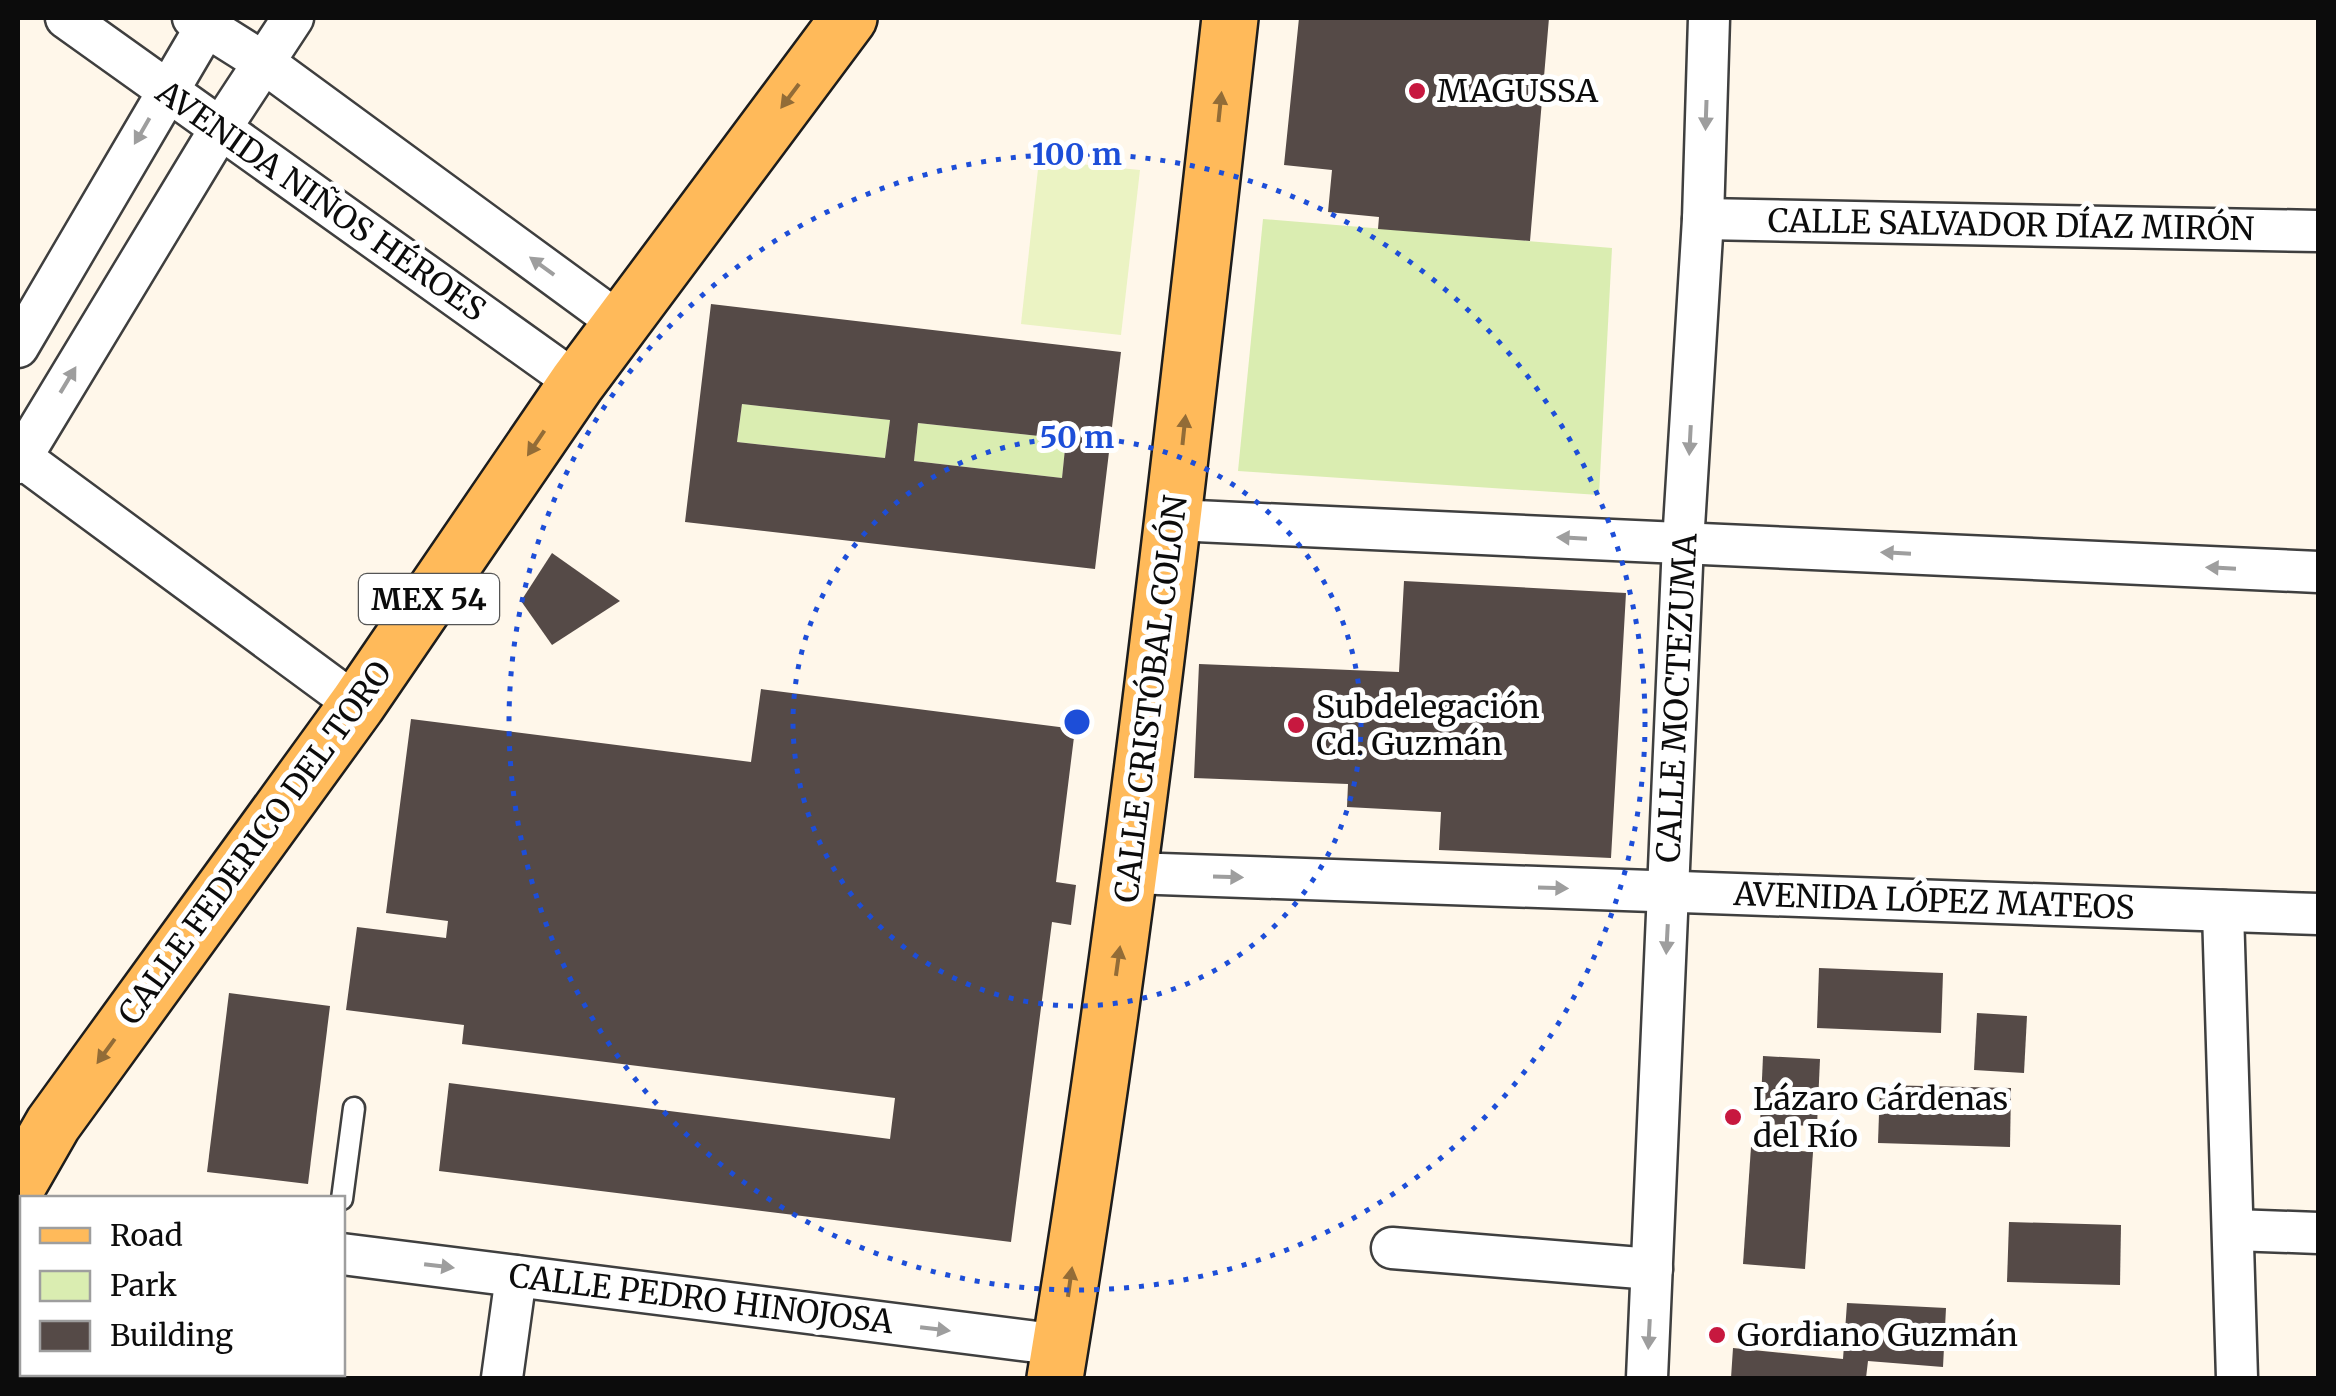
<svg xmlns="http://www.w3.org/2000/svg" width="2336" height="1396" font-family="Merriweather,serif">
	<rect width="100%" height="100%" fill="#fff7ea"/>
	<g fill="#daedb1">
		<path d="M1263,219L1612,248L1599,495L1238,471Z"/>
		<path d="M742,404L890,420L885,458L737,442Z"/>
		<path d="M918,423L1066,439L1062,478L914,461Z"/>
	</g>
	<path fill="#ebf3c3" d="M1039,160L1140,170L1121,335L1021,324Z"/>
	<g fill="#554a47" fill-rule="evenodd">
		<path d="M1299,18H1549L1530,241L1378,229L1379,217L1328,212L1332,170L1284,165Z"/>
		<path d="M711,304L1121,352L1095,569L685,522ZM742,404L890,420L885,458L737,442ZM918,423L1066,439L1062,478L914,461Z"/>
		<path d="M552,553L620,601L552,645L521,601Z"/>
		<path d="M1404,581L1626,593L1611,858L1439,850L1441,812L1347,807L1348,784L1194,778L1199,664L1399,672Z"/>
		<path d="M761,689L1075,729L1056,882L1076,885L1071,925L1052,922L1011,1242L439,1171L449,1083L890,1139L895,1098L462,1044L464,1025L346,1010L357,927L446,938L448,921L386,913L411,719L751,762Z"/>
		<path d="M1819,968L1943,973L1941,1033L1817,1028Z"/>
		<path d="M229,993L330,1006L308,1184L207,1172Z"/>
		<path d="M1977,1013L2027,1016L2024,1073L1974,1070Z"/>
		<path d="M1763,1056L1820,1059L1817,1126L1760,1124Z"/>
		<path d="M1880,1085L2011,1088L2010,1147L1878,1143Z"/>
		<path d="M1751,1147L1813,1152L1805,1269L1743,1264Z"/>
		<path d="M2009,1222L2121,1225L2120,1285L2007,1282Z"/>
		<path d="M1847,1303L1946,1308L1943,1367L1868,1361L1866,1378H1731L1733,1348L1843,1359Z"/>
	</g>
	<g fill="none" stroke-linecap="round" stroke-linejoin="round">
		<g stroke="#3f3f3f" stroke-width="25">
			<path id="service" d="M342,1199L354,1108"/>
		</g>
		<g stroke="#3f3f3f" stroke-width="45">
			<g id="minor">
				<path d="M66,18L577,383"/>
				<path d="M193,18L263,62L621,324"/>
				<path d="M1703,219L2318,231"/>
				<path d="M18,347L211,18"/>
				<path d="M18,455L357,705"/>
				<path d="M18,463L220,129L293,18"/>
				<path d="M1174,520L2318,572"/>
				<path d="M1131,873L2318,914"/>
				<path d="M2223,911L2237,1378"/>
				<path d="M18,1213L22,1214"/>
				<path d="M2234,1230L2318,1233"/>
				<path d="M1392,1248L1652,1269"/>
				<path d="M342,1254L1061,1345"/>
				<path d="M502,1378L516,1276"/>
				<path d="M1647,1378L1683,543L1703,219L1709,18"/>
			</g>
		</g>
		<g stroke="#1d1d1d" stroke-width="60">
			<g id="primary">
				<path d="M18,1185L53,1124L357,705L577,383L849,18"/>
				<path d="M1055,1378C1129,927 1179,472 1230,18"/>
			</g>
		</g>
		<use href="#service" stroke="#fff" stroke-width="20"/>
		<use href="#minor" stroke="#fff" stroke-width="40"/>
		<use href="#primary" stroke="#ffba5a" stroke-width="55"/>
	</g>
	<defs><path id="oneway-solid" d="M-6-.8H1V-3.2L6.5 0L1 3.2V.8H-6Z" transform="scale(2.5)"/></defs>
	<g fill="#926c37">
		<use href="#oneway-solid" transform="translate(790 96) rotate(127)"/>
		<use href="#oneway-solid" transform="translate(1220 107) rotate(-84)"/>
		<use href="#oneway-solid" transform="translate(1184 430) rotate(-84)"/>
		<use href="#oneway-solid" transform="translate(536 443) rotate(124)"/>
		<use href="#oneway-solid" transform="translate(1118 961) rotate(-82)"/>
		<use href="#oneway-solid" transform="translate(106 1051) rotate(126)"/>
		<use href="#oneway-solid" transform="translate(1070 1282) rotate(-82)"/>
	</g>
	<g fill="#9e9e9e">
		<use href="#oneway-solid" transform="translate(1706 115) rotate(92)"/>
		<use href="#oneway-solid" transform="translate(142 131) rotate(120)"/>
		<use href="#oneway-solid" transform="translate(542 266) rotate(-144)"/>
		<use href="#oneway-solid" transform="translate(68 380) rotate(-59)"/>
		<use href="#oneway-solid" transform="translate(1690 440) rotate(93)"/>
		<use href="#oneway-solid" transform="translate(1572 538) rotate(-177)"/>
		<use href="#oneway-solid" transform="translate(1896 553) rotate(-177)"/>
		<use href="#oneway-solid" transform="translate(2221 568) rotate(-177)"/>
		<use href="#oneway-solid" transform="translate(1228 877) rotate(2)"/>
		<use href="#oneway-solid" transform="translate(1553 888) rotate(2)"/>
		<use href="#oneway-solid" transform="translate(1667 939) rotate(93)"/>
		<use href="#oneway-solid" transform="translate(439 1266) rotate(7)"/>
		<use href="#oneway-solid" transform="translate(935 1329) rotate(7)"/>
		<use href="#oneway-solid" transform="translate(1649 1334) rotate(93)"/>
	</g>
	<g fill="none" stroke="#1d4ed8" stroke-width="5" stroke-dasharray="5 10">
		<circle cx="1077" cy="722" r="284"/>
		<circle cx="1077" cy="722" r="568"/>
	</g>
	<g fill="#c7183f" stroke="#fff" stroke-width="4">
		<circle cx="1417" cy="91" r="10"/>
		<circle cx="1296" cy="725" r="10"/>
		<circle cx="1733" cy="1117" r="10"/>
		<circle cx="1717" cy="1335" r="10"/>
	</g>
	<g text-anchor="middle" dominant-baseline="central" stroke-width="10" stroke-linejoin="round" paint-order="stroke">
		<rect fill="#fff" stroke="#555" stroke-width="2.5" x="359" y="574" width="140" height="50" rx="8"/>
		<g font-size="30" font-weight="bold" fill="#0c0c0c">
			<text x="429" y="599">MEX 54</text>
		</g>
		<g font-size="32" fill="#0c0c0c" stroke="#fff" text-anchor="start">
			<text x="1437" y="91">MAGUSSA</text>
			<text x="1316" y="707">Subdelegación<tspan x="1316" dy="37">Cd. Guzmán</tspan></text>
			<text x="1753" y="1099">Lázaro Cárdenas<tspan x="1753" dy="37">del Río</tspan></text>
			<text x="1737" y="1335">Gordiano Guzmán</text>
		</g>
		<g font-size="32" fill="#0c0c0c" stroke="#fff">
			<text transform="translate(321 201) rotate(35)">AVENIDA NIÑOS HÉROES</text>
			<text transform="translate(2011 225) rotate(1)">CALLE SALVADOR DÍAZ MIRÓN</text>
			<text transform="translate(1677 698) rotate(-87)">CALLE MOCTEZUMA</text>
			<text transform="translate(1151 699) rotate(-83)">CALLE CRISTÓBAL COLÓN</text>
			<text transform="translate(255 843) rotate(-54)">CALLE FEDERICO DEL TORO</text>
			<text transform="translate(1934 901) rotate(2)">AVENIDA LÓPEZ MATEOS</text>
			<text transform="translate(701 1299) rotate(7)">CALLE PEDRO HINOJOSA</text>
		</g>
	</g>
	<circle cx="1077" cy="722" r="15" fill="#1d4ed8" stroke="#fff" stroke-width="5"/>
	<g font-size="30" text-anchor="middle" font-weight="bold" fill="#1d4ed8" stroke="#fff" stroke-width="10" stroke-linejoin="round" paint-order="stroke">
		<text x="1077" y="165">100 m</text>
		<text x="1077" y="448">50 m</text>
	</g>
	<rect width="2336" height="1396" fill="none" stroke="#0c0c0c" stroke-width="40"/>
	<rect x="20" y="1196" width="325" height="180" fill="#ffffff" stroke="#9e9e9e" stroke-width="2.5"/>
	<rect x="40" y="1228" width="50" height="15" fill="#ffba5a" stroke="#9e9e9e" stroke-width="2.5"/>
	<text x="110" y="1246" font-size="30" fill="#0c0c0c">Road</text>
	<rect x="40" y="1271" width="50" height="30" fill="#daedb1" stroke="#9e9e9e" stroke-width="2.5"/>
	<text x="110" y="1296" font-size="30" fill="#0c0c0c">Park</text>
	<rect x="40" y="1321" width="50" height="30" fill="#554a47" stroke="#9e9e9e" stroke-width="2.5"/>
	<text x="110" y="1346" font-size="30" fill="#0c0c0c">Building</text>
</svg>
